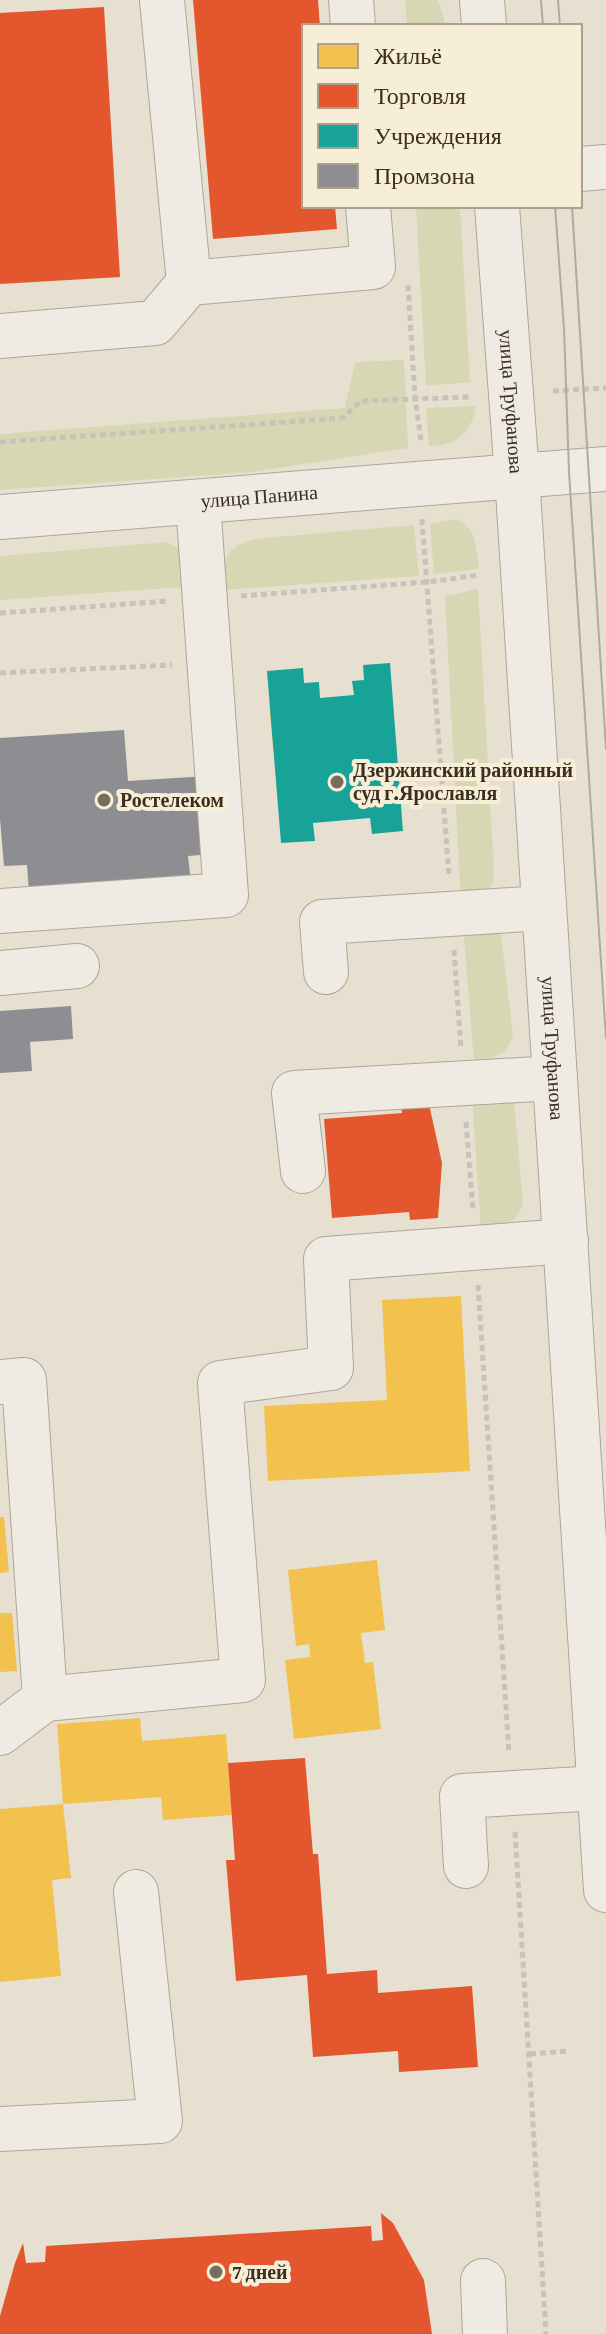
<svg xmlns="http://www.w3.org/2000/svg" width="606" height="2334" font-family="'Crimson Pro',serif">
	<rect width="100%" height="100%" fill="#e7e0d1"/>
	<g fill="#d6d7b3">
		<path d="M405,0H438L446,26H407Z"/>
		<path d="M416,206H460L470,382L426,386Z"/>
		<path d="M404,360L408,448L253,472L0,490V434L345,408L355,362Z"/>
		<path d="M476,406C472,432 455,447 429,446L426,408Z"/>
		<path d="M456,519C478,528 476,549 479,569L434,574L430,524Z"/>
		<path d="M414,525L419,576L222,590C222,560 223,549 254,539Z"/>
		<path d="M167,542C188,551 191,565 197,586L0,600V556Z"/>
		<path d="M478,589L494,872C493,896 481,895 461,903L445,596Z"/>
		<path d="M463,925L497,929L501,935L513,1036C504,1058 496,1056 474,1061Z"/>
		<path d="M472,1096L514,1100L523,1204C516,1225 501,1226 481,1231Z"/>
	</g>
	<g fill="#f2c14e">
		<path d="M392,693L395,738L273,747L269,702Z"/>
		<path d="M461,1296L470,1471L268,1481L264,1406L387,1400L382,1300Z"/>
		<path d="M0,1517H4L9,1572L0,1573Z"/>
		<path d="M377,1560L385,1630L361,1633L365,1663L373,1662L381,1729L294,1739L285,1660L310,1657L309,1644L296,1646L288,1570Z"/>
		<path d="M0,1613H12L17,1671L0,1672Z"/>
		<path d="M140,1718L142,1741L226,1734L232,1815L163,1820L161,1797L63,1804L71,1878L52,1880L61,1976L0,1982V1809L63,1804L57,1724Z"/>
	</g>
	<g fill="#e4572e">
		<path d="M193,0H318L320,26H304V206H335L337,229L213,239Z"/>
		<path d="M104,7L120,277L0,284V13Z"/>
		<path d="M429,1104L442,1163L438,1218L410,1220L409,1212L332,1218L324,1119L402,1113L401,1106Z"/>
		<path d="M305,1758L313,1854H318L327,1974L377,1970L378,1993L472,1986L478,2067L399,2072L398,2051L313,2057L307,1975L236,1981L226,1860H235L228,1763Z"/>
		<path d="M381,2213L393,2223L424,2280L432,2334H0V2316L15,2263L23,2243L26,2263L45,2262L46,2246L371,2226L372,2241L383,2240Z"/>
	</g>
	<path fill="#17a398" d="M390,663L403,831L372,834L370,818L313,823L315,841L281,843L267,671L303,668L304,683L319,682L320,698L354,695L352,681L364,680L363,665Z"/>
	<g fill="#8d8d92">
		<path d="M124,730L128,781L207,776L213,854L188,856L191,882L29,893L27,865L4,866L0,819V738Z"/>
		<path d="M71,1006L73,1039L30,1042L32,1071L0,1073V1011Z"/>
	</g>
	<g fill="none" stroke-linecap="round" stroke-linejoin="round">
		<g stroke="#ada599" stroke-width="46">
			<g id="minor">
				<path d="M162,0L189,283"/>
				<path d="M351,0L353,26"/>
				<path d="M482,0L484,26"/>
				<path d="M580,169L606,167"/>
				<path id="s1" d="M497,206L517,475L606,1890"/>
				<path d="M0,336L155,323L189,283L373,267L368,206"/>
				<path id="s2" d="M0,517L606,469"/>
				<path d="M0,911L226,895L198,503"/>
				<path d="M326,972L322,922L544,908"/>
				<path d="M0,973L77,966"/>
				<path d="M303,1171L294,1093L555,1078"/>
				<path d="M0,1382L24,1380L45,1699L0,1733"/>
				<path d="M45,1699L243,1680L220,1383L331,1368L326,1259L566,1241"/>
				<path d="M466,1866L462,1796L599,1788"/>
				<path d="M0,2129L160,2121L136,1892"/>
				<path d="M483,2281L485,2334"/>
			</g>
		</g>
		<g stroke="#c8c2b9" stroke-width="5" stroke-dasharray="6 4" stroke-linecap="butt">
			<path d="M408,285L415,398L421,440"/>
			<path d="M553,391L606,388"/>
			<path d="M0,442L343,418L361,401L471,397"/>
			<path d="M422,519L449,876"/>
			<path d="M241,596L428,582L479,575"/>
			<path d="M0,613L168,601"/>
			<path d="M0,673L172,665"/>
			<path d="M454,950L461,1048"/>
			<path d="M466,1122L473,1211"/>
			<path d="M478,1285L509,1754"/>
			<path d="M515,1832L546,2334"/>
			<path d="M530,2054L568,2051"/>
		</g>
		<use href="#minor" stroke="#efebe3" stroke-width="44"/>
		<g stroke="#afaaa2" stroke-width="2">
			<path d="M541,0L543,26"/>
			<path d="M558,0L560,26"/>
			<path d="M555,206L564,329L569,472L606,1038"/>
			<path d="M572,206L606,749"/>
		</g>
	</g>
	<g fill="#786c5e" stroke="#f7eed8" stroke-width="3">
		<circle cx="337" cy="782" r="8"/>
		<circle cx="104" cy="800" r="8"/>
		<circle cx="216" cy="2272" r="8"/>
	</g>
	<g text-anchor="middle" dominant-baseline="central" stroke-width="8" stroke-linejoin="round" paint-order="stroke">
		<g font-size="20" fill="#3d2e20" stroke="#f7eed8">
			<text stroke="none"><textPath href="#s1" startOffset="196">улица Труфанова</textPath></text>
			<text stroke="none"><textPath href="#s2" startOffset="260">улица Панина</textPath></text>
			<text stroke="none"><textPath href="#s1" startOffset="844">улица Труфанова</textPath></text>
		</g>
		<g font-size="20" font-weight="bold" fill="#3d2e20" stroke="#f7eed8" text-anchor="start">
			<text x="353" y="770">Дзержинский районный<tspan x="353" dy="23">суд г.Ярославля</tspan></text>
			<text x="120" y="800">Ростелеком</text>
			<text x="232" y="2272">7 дней</text>
		</g>
	</g>
	<rect x="302" y="24" width="280" height="184" fill="#f7eed8" stroke="#ada18e" stroke-width="2"/>
	<rect x="318" y="44" width="40" height="24" fill="#f2c14e" stroke="#ada18e" stroke-width="2"/>
	<text x="374" y="64" font-size="24" fill="#3d2e20">Жильё</text>
	<rect x="318" y="84" width="40" height="24" fill="#e4572e" stroke="#ada18e" stroke-width="2"/>
	<text x="374" y="104" font-size="24" fill="#3d2e20">Торговля</text>
	<rect x="318" y="124" width="40" height="24" fill="#17a398" stroke="#ada18e" stroke-width="2"/>
	<text x="374" y="144" font-size="24" fill="#3d2e20">Учреждения</text>
	<rect x="318" y="164" width="40" height="24" fill="#8d8d92" stroke="#ada18e" stroke-width="2"/>
	<text x="374" y="184" font-size="24" fill="#3d2e20">Промзона</text>
</svg>
